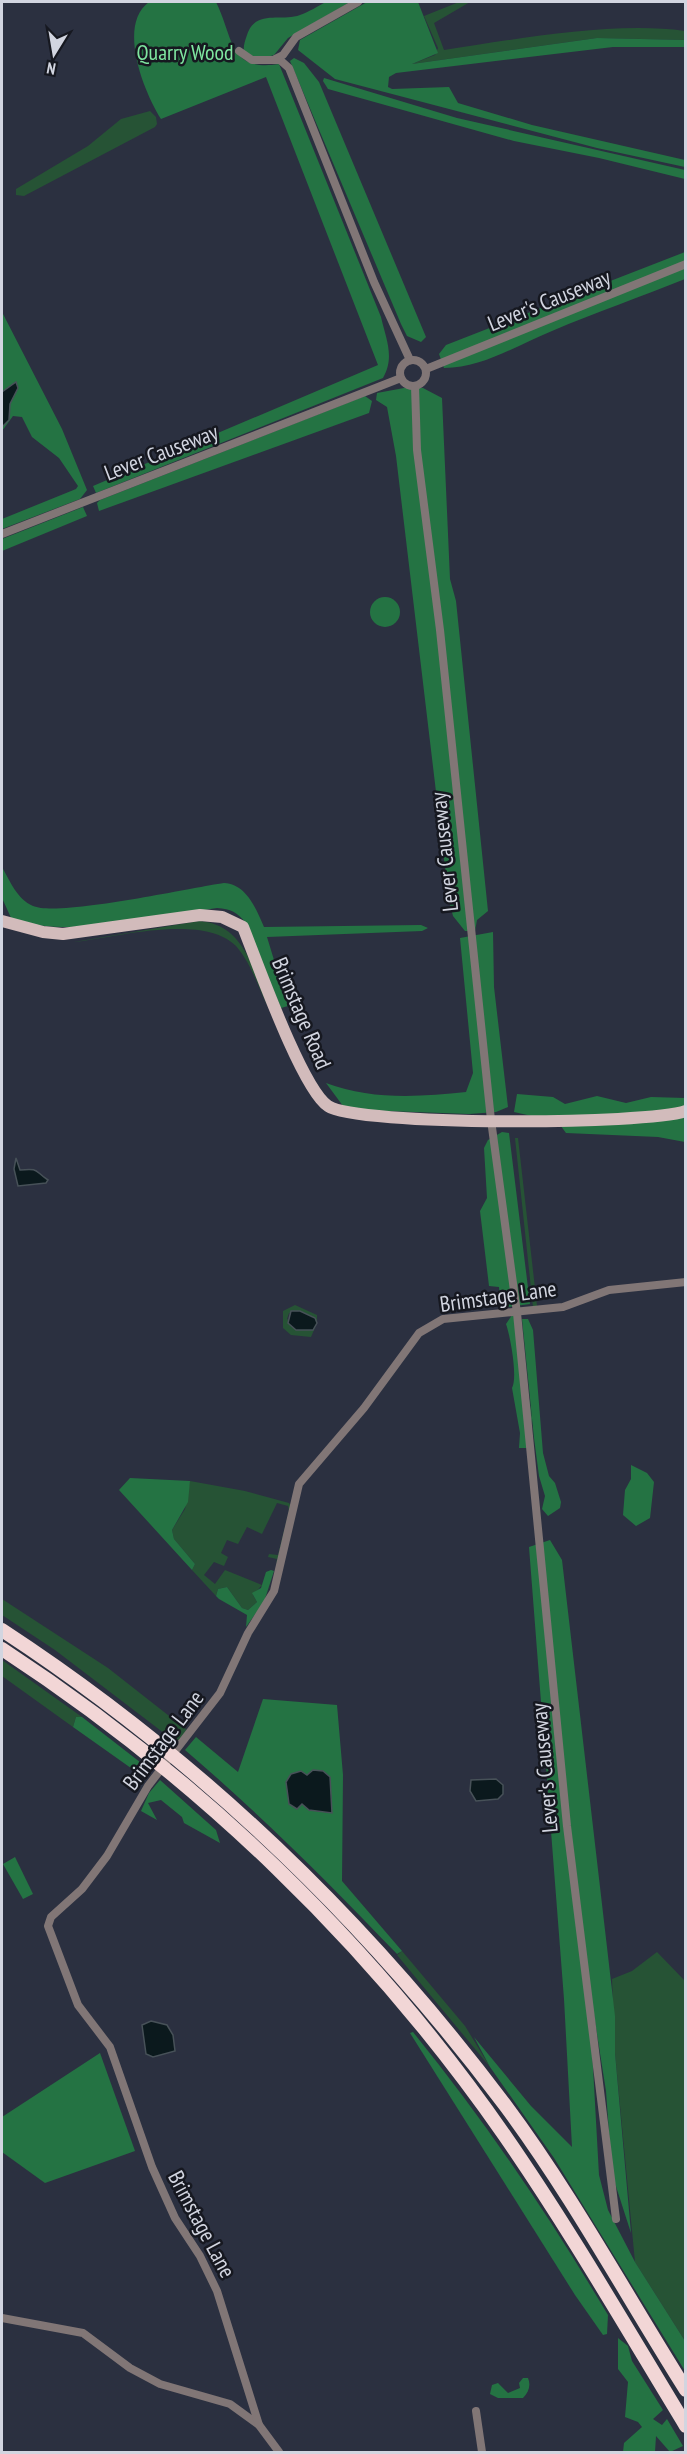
<svg xmlns="http://www.w3.org/2000/svg" width="687" height="2454" font-family="'PT Sans Narrow',sans-serif">
	<rect width="100%" height="100%" fill="#2b3040"/>
	<g fill="#265335">
		<path d="M459,2H470L434,23L444,50C517,39 613,21 685,31V40L597,38L412,64L435,55L438,48L424,16Z"/>
		<path d="M150,111L156,117L157,124L155,127L24,196L16,195V189L88,146L121,119Z"/>
		<path d="M199,921C245,924 254,972 268,1008C259,988 251,963 236,946C204,913 116,937 74,942Z"/>
		<path d="M515,1138H518L537,1306L533,1307Z"/>
		<path d="M295,1305L317,1315V1322L315,1318L289,1313L287,1319L313,1330L317,1323L311,1337L291,1335L283,1328V1311Z"/>
		<path d="M190,1481L245,1491L289,1503L291,1506L276,1565L277,1559L268,1557L269,1554L278,1555L289,1511L288,1506L277,1503L262,1534L247,1527L238,1544L227,1540L221,1553L228,1557L224,1566L214,1562L204,1575L215,1584L225,1570L262,1585L253,1595L257,1602L248,1610L242,1608L227,1587L218,1589L216,1596L192,1570L195,1564L174,1539L172,1530L185,1509Z"/>
		<path d="M2,1599L108,1668L187,1730L177,1743L55,1650L2,1615Z"/>
		<path d="M2,1660L82,1717H76L73,1727L2,1676Z"/>
		<path d="M402,1951L465,2026L490,2067L397,1955Z"/>
		<path d="M657,1952L685,1981V2341L635,2262L615,2053L612,1979L632,1971Z"/>
	</g>
	<g fill="#247343">
		<path d="M149,2H216C234,38 228,72 279,64L381,317C386,339 395,357 383,378L96,493L93,486L378,365L266,77L161,119C144,92 117,25 149,2Z"/>
		<path d="M326,2H350L288,38L274,55L261,59L244,53C243,46 245,41 247,35C255,9 281,22 300,15C309,12 318,6 326,2Z"/>
		<path d="M367,2H418L438,53L412,64L597,38L685,40V47H613L396,73L389,77L388,87L392,89L449,87L458,103L532,125L685,160V167L597,148L335,79L298,50L300,40Z"/>
		<path d="M294,58L304,63L319,82L426,337L421,342L407,336L401,324L290,61Z"/>
		<path d="M324,78L457,118L685,170V179L599,158L514,141L328,89L323,81Z"/>
		<path d="M685,252V279C641,297 596,312 552,331C517,345 483,368 444,368L439,354L446,345Z"/>
		<path d="M2,312L62,429L87,490L80,499L2,529V519L76,489L78,486L59,458L32,437L22,417L13,416L2,431Z"/>
		<path d="M404,388H423L442,398L450,579L456,601L488,911L477,920L475,931H465L453,916L449,901L396,456L387,407L376,400L377,393Z"/>
		<path d="M365,396L372,401L369,413L99,511L97,503L100,500Z"/>
		<path d="M83,507L87,516L2,551V539Z"/>
		<circle cx="385" cy="612" r="15"/>
		<path d="M2,867C10,881 17,899 33,906C59,917 189,888 224,883C246,884 256,908 264,927L421,925L428,928L422,931L267,937L288,1006L281,1008L246,923C237,912 231,909 217,908C149,917 79,938 12,920L2,898Z"/>
		<path d="M493,932L494,987L508,1107L496,1112L469,1114L360,1110L343,1106L326,1083C370,1100 419,1097 466,1092L473,1073L460,938Z"/>
		<path d="M517,1094L553,1097L565,1104L597,1096L626,1103L651,1097L685,1098V1142L658,1137L566,1133L558,1122L514,1112Z"/>
		<path d="M502,1132L509,1133L530,1304L501,1308L499,1287L489,1286L480,1211L487,1198L484,1148L488,1140Z"/>
		<path d="M512,1315H516L532,1418L528,1448H519L520,1433L512,1388C518,1377 510,1335 506,1324Z"/>
		<path d="M522,1319H528L533,1330L543,1453L549,1476L555,1483L561,1502L560,1508L548,1516L542,1509L545,1496L539,1476L534,1438Z"/>
		<path d="M631,1465L647,1473L654,1482L650,1518L636,1526L623,1515L625,1490L631,1479Z"/>
		<path d="M130,1478L190,1481L188,1502L172,1530L174,1539L195,1564L192,1570L119,1490Z"/>
		<path d="M550,1540L562,1560L615,2016V2053L631,2233L612,2174L606,2091L588,1977L599,2175L608,2210L635,2262L685,2341V2371L554,2158L490,2067L474,2037L531,2106L572,2147L564,1999L529,1547Z"/>
		<path d="M271,1570L274,1571L264,1602L246,1627L247,1615L219,1599L216,1596L218,1589L227,1587L242,1608L248,1610L257,1602L252,1593L261,1588L266,1572Z"/>
		<path d="M263,1699L337,1705L343,1775L342,1881L402,1951L397,1954C329,1883 260,1814 185,1750L196,1737L238,1772Z"/>
		<path d="M76,1717H82L145,1766V1778L73,1727Z"/>
		<path d="M160,1780L216,1830L220,1843L184,1823L182,1817L161,1800L148,1803L157,1820L141,1811L149,1793Z"/>
		<path d="M15,1857L33,1894L23,1899L3,1864Z"/>
		<path d="M413,2032C486,2122 549,2216 608,2315L607,2334L603,2335L575,2295L410,2033Z"/>
		<path d="M100,2053L135,2151L45,2183L2,2152V2117Z"/>
		<path d="M618,2338L628,2346L632,2361L663,2410L653,2419L662,2425L667,2419L683,2446L670,2452L656,2436L655,2452H623L624,2443L642,2427L638,2422L625,2417L628,2382L618,2369Z"/>
		<path d="M523,2378H528C531,2385 529,2392 523,2398H498L490,2394L492,2385L498,2383L508,2393L520,2388L519,2383Z"/>
	</g>
	<g fill="#0b191d" stroke="#475158" stroke-width="1.5">
		<path d="M16,382L18,388L10,404L9,420L2,427V392Z"/>
		<path d="M16,1158L20,1170C40,1168 34,1171 48,1180L46,1183L18,1186L14,1169Z"/>
		<path d="M291,1311H300L315,1318L317,1323L313,1330H296L288,1323Z"/>
		<path d="M313,1770L323,1771L330,1777L332,1813L309,1810L302,1804L297,1809L289,1804L286,1782L291,1774L301,1771L307,1775Z"/>
		<path d="M496,1779L503,1785V1794L498,1799L476,1801L470,1791L471,1780Z"/>
		<path d="M151,2021L167,2025L173,2035L175,2051L153,2057L146,2054L142,2025Z"/>
	</g>
	<g fill="none" stroke-linecap="round" stroke-linejoin="round">
		<g stroke="#817676" stroke-width="8">
			<path d="M239,51L252,60H280L289,68L374,282L410,360"/>
			<path d="M275,59L283,55L296,37L358,2"/>
			<circle cx="413" cy="373" r="13"/>
			<path d="M426,369L686,264"/>
			<path d="M415,386L417,450L440,630L491,1120L517,1313L567,1826L616,2219"/>
			<path d="M2,534L401,378"/>
			<path d="M2,2318L83,2333L130,2368L160,2384L230,2404L259,2425L279,2452"/>
			<path d="M476,2411L482,2452"/>
			<path d="M259,2425L217,2291L200,2256L175,2218L152,2167L110,2047L78,2005L48,1926L51,1917L82,1889L107,1856L148,1786L220,1693L248,1633L274,1591L299,1484L364,1408L419,1333L443,1319L563,1307L609,1290L686,1282"/>
		</g>
		<path stroke="#d2bbbb" stroke-width="12" d="M2,921L43,932L63,934L200,915L222,917L243,927C257,962 302,1089 328,1106C357,1126 648,1125 686,1111"/>
		<g stroke="#f2d6d6" stroke-width="14">
			<path d="M2,1630C196,1757 365,1919 505,2105C572,2195 626,2295 686,2390"/>
			<path d="M2,1649C198,1777 371,1943 505,2136C570,2230 627,2329 686,2426"/>
		</g>
	</g>
	<g text-anchor="middle" dominant-baseline="central" stroke-width="5" stroke-linejoin="round" paint-order="stroke">
		<g font-size="22" fill="#7fe6a0" stroke="#161820">
			<text x="185" y="52">Quarry Wood</text>
		</g>
		<g font-size="22" fill="#d2d5e0" stroke="#161820">
			<text transform="translate(549 300) rotate(-22)">Lever's Causeway</text>
			<text transform="translate(161 452) rotate(-21)">Lever Causeway</text>
			<text transform="translate(444 852) rotate(-96)">Lever Causeway</text>
			<text transform="translate(302 1013) rotate(67)">Brimstage Road</text>
			<text transform="translate(498 1296) rotate(-8)">Brimstage Lane</text>
			<text transform="translate(163 1740) rotate(-53)">Brimstage Lane</text>
			<text transform="translate(544 1768) rotate(-95)">Lever's Causeway</text>
			<text transform="translate(202 2224) rotate(62)">Brimstage Lane</text>
		</g>
	</g>
	<rect width="687" height="2454" fill="none" stroke="#d2d5e0" stroke-width="6"/>
	<g transform="translate(54 54) rotate(191)" stroke="#161820" stroke-width="4.5" paint-order="stroke">
	<path d="M0-4.5L10 22L0 15L-10 22Z" fill="#d2d5e0"/>
	<text y="-9" font-size="16" font-weight="bold" text-anchor="middle" fill="#d2d5e0">N</text>
	</g>
</svg>
